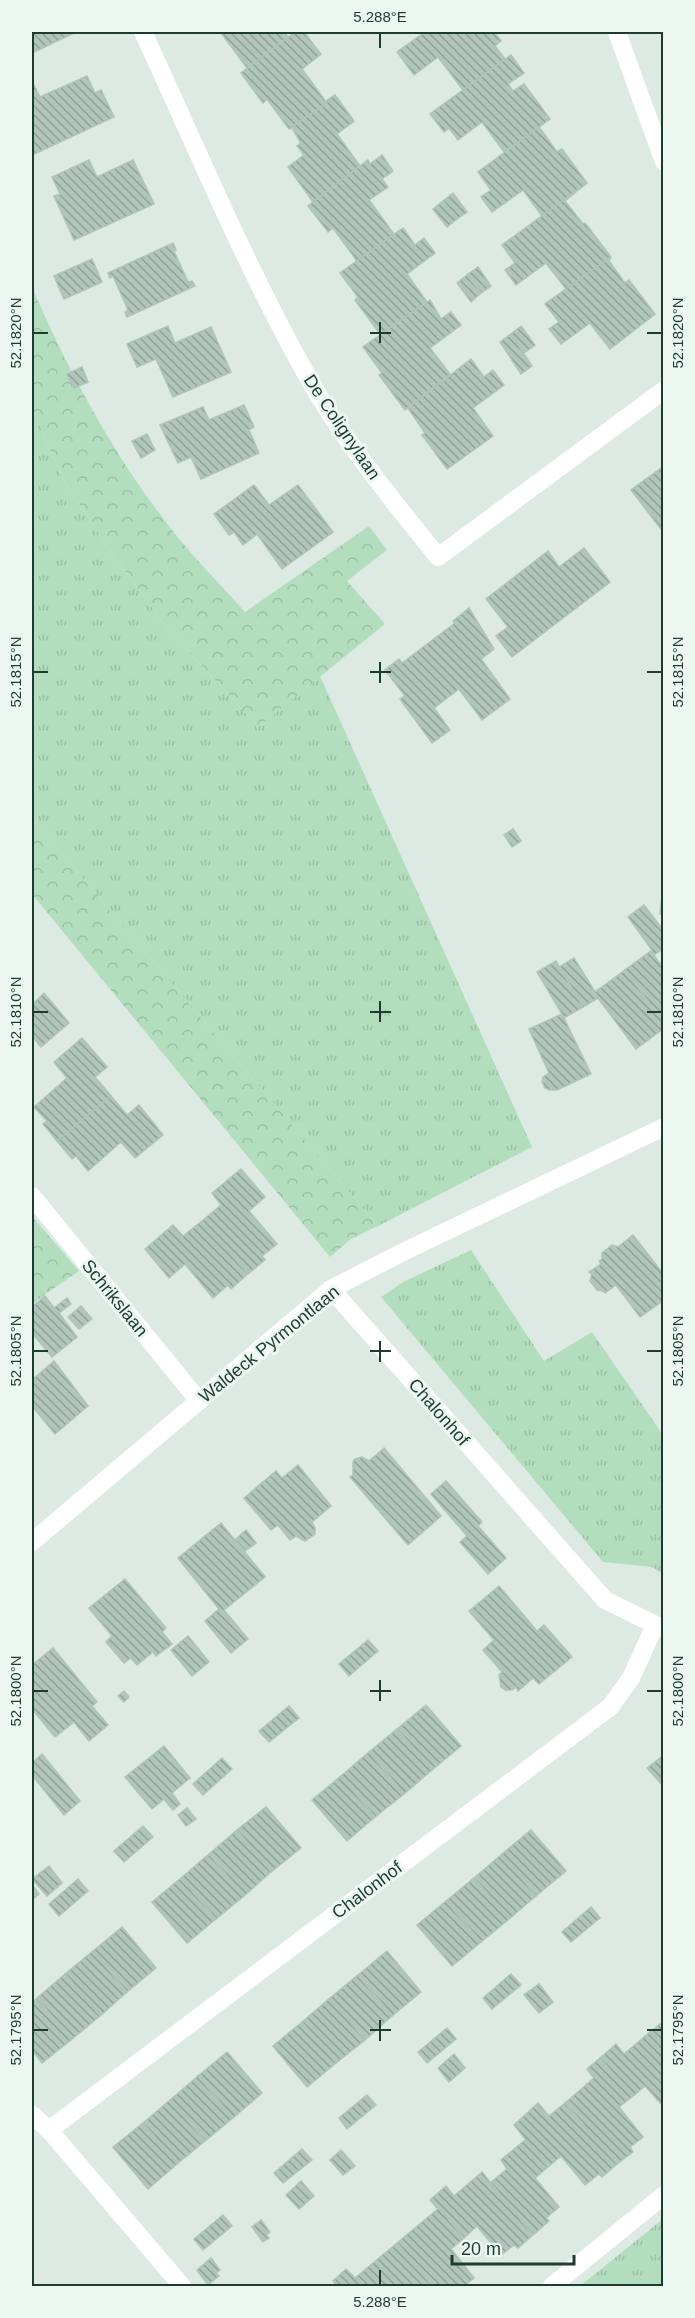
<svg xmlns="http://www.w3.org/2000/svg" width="695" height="2318" font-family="Helvetica,sans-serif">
	<defs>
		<pattern id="grass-tufts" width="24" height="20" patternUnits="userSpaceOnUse" patternTransform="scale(1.5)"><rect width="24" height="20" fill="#b3debd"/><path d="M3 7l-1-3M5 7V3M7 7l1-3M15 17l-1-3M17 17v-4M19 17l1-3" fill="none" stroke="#9abfa3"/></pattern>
		<pattern id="forest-crowns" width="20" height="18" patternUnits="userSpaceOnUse" patternTransform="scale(1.5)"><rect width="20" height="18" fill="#b3debd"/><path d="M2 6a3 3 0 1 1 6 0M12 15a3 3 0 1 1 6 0" fill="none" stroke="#9abfa3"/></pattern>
		<pattern id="building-back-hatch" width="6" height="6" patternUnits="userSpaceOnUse" patternTransform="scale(1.5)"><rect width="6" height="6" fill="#b2c5bc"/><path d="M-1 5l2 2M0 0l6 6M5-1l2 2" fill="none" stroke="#90a199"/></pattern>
	</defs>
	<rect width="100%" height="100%" fill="#ddeae4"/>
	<g fill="url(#grass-tufts)">
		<path d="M32,408L63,479L111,552L168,629L258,727L320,676L532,1147L378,1226L32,819Z"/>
		<path d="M471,1250L544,1361L592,1332L663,1435V1574L652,1567L603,1562L381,1297L405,1281Z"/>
		<path d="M32,1276L47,1293L32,1305Z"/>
		<path d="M663,2219V2286H580Z"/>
	</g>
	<g fill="url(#forest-crowns)">
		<path d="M32,287C69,373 114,456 172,530C194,558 221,585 245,612L369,526L387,550L347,581L385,624L258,727L168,629L111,552L63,479L32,408Z"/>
		<path d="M32,819L44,833L378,1226L351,1239L330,1257L32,894Z"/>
		<path d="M32,1216L79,1271L47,1293L32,1276Z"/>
	</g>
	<g fill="url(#building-back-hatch)" stroke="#afc4ba" stroke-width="1.5">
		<path d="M32,32H74V33L32,53Z"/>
		<path d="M224,32H284L288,37L247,68L221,33Z"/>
		<path d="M295,32H304L321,54L302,69L327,103L289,129L267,99L263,103L241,73Z"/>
		<path d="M425,32H463L465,34L468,32H494L501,41L495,46L505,59L463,90L438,57L414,75L397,52Z"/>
		<path d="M511,55L524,73L508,84L513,91L524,84L550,119L504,152L482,122L458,140L449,128L444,132L430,114Z"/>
		<path d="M87,76L95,93L101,90L114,117L32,155V81L40,97Z"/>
		<path d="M335,95L354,121L337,134L360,166L313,202L288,167L304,155L297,146L301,143L292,128L289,129L327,103L326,101Z"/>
		<path d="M539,127L557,152L562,149L587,183L542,216L523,190L492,212L481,197L491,190L478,172Z"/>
		<path d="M382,155L393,171L382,179L388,187L369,200L394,234L357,261L333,228L328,232L308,206L368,160L370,164Z"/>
		<path d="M89,160L97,177L133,160L154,204L74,240L54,196L60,194L52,177Z"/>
		<path d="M587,183L565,201L583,224L585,223L611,257L566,289L546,263L516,285L505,270L515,263L502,245Z"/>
		<path d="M453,193L467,212L457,219L443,201Z"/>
		<path d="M443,201L457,219L447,227L433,209Z"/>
		<path d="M403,228L415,245L424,238L435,253L407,274L427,302L380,334L355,300L358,297L340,273Z"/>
		<path d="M173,243L176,250L174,251L188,282L192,281L195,286L127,317L125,312L128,310L113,276L110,278L108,273Z"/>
		<path d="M611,257L609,261L625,283L629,280L655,314L610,349L590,323L561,344L549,329L559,322L545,304Z"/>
		<path d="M92,259L102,282L64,299L54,276Z"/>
		<path d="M478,267L491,286L481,293L467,275Z"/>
		<path d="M467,275L481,293L471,302L457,283Z"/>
		<path d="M430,300L441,319L451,312L461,325L430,348L450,374L405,410L379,375L382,373L363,347Z"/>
		<path d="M168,326L175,343L211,327L231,372L173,397L156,359L137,367L127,344Z"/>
		<path d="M521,326L535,345L524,353L511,334Z"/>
		<path d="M511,334L532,366L521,374L500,342Z"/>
		<path d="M471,359L484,377L493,370L504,385L473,408L493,436L447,469L422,435L425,433L408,408Z"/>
		<path d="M82,367L88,382L74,388L67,374Z"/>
		<path d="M244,405L254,427L249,430L259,453L201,479L191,457L178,463L160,425L203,407L209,420Z"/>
		<path d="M147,434L155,450L141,458L132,441Z"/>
		<path d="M664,466V533L631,490Z"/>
		<path d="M254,485L269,505L298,485L333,532L282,569L257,534L243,545L234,532L229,535L214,514Z"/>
		<path d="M584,548L610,582L512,657L496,636L508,627L486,599L548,551L559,567Z"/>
		<path d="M469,608L494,649L481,659L510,699L482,720L459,689L434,708L450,730L432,743L400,699L405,696L385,670L399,659L402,663L455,623L453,621Z"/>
		<path d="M513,829L521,841L512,847L504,835Z"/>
		<path d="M662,896H664V914H660Z"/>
		<path d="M644,905L664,931V948L654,955L660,964L662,962L664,964V1023L625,970L652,950L628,917Z"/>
		<path d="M574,958L595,992L625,970L664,1023V1028L636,1049L598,998L583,1007L559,967Z"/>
		<path d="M556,961L583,1007L564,1018L591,1074L557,1090H549L545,1088L542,1082L543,1077L549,1073L529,1029L562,1014L537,972Z"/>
		<path d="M44,993L69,1023L41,1047L32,1036V1002L33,1004Z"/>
		<path d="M82,1038L107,1067L95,1077L111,1096L57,1141L43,1124L47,1121L34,1107L67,1078L54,1062Z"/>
		<path d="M111,1096L127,1115L139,1105L163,1135L135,1158L121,1142L88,1171L76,1156L72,1159L57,1141Z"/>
		<path d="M241,1169L265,1197L249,1211L277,1244L262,1256L265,1260L248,1274L202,1221L221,1205L212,1193Z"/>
		<path d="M202,1221L248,1274L231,1289L228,1285L213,1298L185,1264L169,1278L145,1249L173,1225L183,1236Z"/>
		<path d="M633,1235L664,1275V1280L660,1283L664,1287V1300L640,1317L616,1285L605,1293L603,1291L597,1290L590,1281L592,1274L589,1272L601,1264L599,1261L602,1259V1253L612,1245L618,1247Z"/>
		<path d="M45,1296L54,1308L67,1298L71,1304L59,1313L77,1337L52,1357L32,1333V1307Z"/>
		<path d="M81,1306L92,1319L79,1329L68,1317Z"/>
		<path d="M54,1361L88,1406L55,1434L32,1406V1380Z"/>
		<path d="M384,1448L441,1516L408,1545L350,1477L353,1475V1462L355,1459L362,1457L369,1461Z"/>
		<path d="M298,1465L331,1506L312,1522L315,1528V1534L305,1541L296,1536L290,1540L278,1525L271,1530L244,1498L276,1471L282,1478Z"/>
		<path d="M446,1481L482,1522L478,1526L506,1558L488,1574L460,1542L467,1536L431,1494Z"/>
		<path d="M221,1523L265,1577L224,1610L248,1639L231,1653L205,1621L219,1609L178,1558Z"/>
		<path d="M246,1530L256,1543L245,1551L235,1540Z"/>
		<path d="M125,1579L166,1628L162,1632L172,1644L156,1656L153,1652L137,1665L131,1658L124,1663L106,1642L112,1636L89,1608Z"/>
		<path d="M499,1586L537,1631L544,1625L572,1657L539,1684L533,1678L518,1691L516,1687L512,1690H505L501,1687L499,1675L502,1672L483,1650L494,1640L469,1611Z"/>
		<path d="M188,1636L209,1662L192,1676L171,1650Z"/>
		<path d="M368,1640L378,1651L349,1676L339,1664Z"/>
		<path d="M53,1648L97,1702L92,1706L108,1725L89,1741L74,1722L55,1737L32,1709V1665Z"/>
		<path d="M124,1691L129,1697L124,1702L118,1696Z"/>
		<path d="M426,1705L461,1746L432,1770L397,1729Z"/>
		<path d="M289,1706L299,1718L269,1742L259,1731Z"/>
		<path d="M397,1729L432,1770L404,1794L369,1752Z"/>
		<path d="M164,1746L190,1778L172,1793L180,1804L173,1810L164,1799L152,1809L125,1777Z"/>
		<path d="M369,1752L404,1794L375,1817L341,1776Z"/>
		<path d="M42,1754L80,1801L64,1815L32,1775V1763Z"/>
		<path d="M664,1755V1787L647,1768Z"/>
		<path d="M222,1758L232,1769L203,1795L193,1784Z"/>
		<path d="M341,1776L375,1817L347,1841L312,1800Z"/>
		<path d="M266,1807L301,1848L271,1872L237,1830Z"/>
		<path d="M187,1808L196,1819L186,1826L178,1815Z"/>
		<path d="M143,1826L153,1837L124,1862L114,1851Z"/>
		<path d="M237,1830L271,1872L244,1896L209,1854Z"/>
		<path d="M531,1830L566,1871L536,1896L502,1854Z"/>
		<path d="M209,1854L244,1896L216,1919L181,1878Z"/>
		<path d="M502,1854L536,1896L509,1919L474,1878Z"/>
		<path d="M49,1866L62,1883L47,1896L32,1879Z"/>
		<path d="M181,1878L216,1919L187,1943L152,1902Z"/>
		<path d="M474,1878L509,1919L481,1942L446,1901Z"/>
		<path d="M78,1879L88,1891L59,1916L49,1904Z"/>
		<path d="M32,1885L39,1894L32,1900Z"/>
		<path d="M446,1901L481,1942L452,1966L417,1925Z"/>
		<path d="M591,1907L600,1918L571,1942L562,1932Z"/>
		<path d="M122,1927L156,1968L127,1992L93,1951Z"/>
		<path d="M93,1951L127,1992L100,2016L65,1974Z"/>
		<path d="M387,1951L421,1992L392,2016L358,1975Z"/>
		<path d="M65,1974L100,2016L71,2040L37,1998Z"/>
		<path d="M511,1974L521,1985L492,2009L483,1998Z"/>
		<path d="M358,1975L392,2016L365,2040L330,1998Z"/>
		<path d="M539,1984L553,2002L539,2013L524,1995Z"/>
		<path d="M37,1998L71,2040L42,2063L32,2050V2003Z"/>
		<path d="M330,1998L365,2040L336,2063L302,2022Z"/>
		<path d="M664,2021V2049L650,2032Z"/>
		<path d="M302,2022L336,2063L307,2087L273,2046Z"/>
		<path d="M447,2028L456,2039L427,2063L418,2052Z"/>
		<path d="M650,2032L664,2049V2107L645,2086L632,2097L600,2058L616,2044L624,2054Z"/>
		<path d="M227,2052L262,2093L233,2118L198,2076Z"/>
		<path d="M454,2054L465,2068L449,2082L438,2068Z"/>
		<path d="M600,2058L632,2097L619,2107L643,2137L630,2147L633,2152L617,2164L565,2103L594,2078L587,2069Z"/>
		<path d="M198,2076L233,2118L205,2141L170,2100Z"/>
		<path d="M367,2095L376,2105L347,2129L339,2118Z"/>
		<path d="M170,2100L205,2141L177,2164L143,2123Z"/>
		<path d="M538,2103L549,2116L565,2103L617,2164L602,2177L599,2174L585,2185L561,2156L548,2167L514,2125Z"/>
		<path d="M143,2123L177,2164L148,2189L113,2147Z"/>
		<path d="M525,2140L548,2167L535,2178L559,2207L546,2218L549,2221L533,2235L490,2183L507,2169L501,2160Z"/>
		<path d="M302,2149L312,2160L283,2183L274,2173Z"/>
		<path d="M341,2150L355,2166L343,2175L330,2160Z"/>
		<path d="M482,2172L533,2235L518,2248L514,2245L501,2255L477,2226L464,2238L430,2200L446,2186L454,2196Z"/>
		<path d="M301,2181L314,2196L299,2209L286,2195Z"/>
		<path d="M439,2208L464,2238L451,2249L474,2278L464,2286H432L397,2243Z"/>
		<path d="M223,2215L232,2226L203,2250L194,2239Z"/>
		<path d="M261,2220L270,2232L266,2235L269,2238L263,2242L252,2227Z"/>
		<path d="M397,2243L432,2286H362L355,2278Z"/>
		<path d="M211,2258L220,2270L216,2273L219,2276L208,2285L197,2270Z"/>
		<path d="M346,2269L355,2278L362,2286H337L333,2281Z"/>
	</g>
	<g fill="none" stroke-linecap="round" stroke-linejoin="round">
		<g stroke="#fff" stroke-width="18">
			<path d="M143,32C196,146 244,263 305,372C342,439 390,497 438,557L664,390"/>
			<path d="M617,32L664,162"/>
			<path d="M32,1196L199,1401"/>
			<path d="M331,1289L605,1600L664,1629"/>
			<path d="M32,1542L331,1289L405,1251L664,1127"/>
			<path d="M32,2115L49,2130L182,2286"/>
			<path d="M49,2130L610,1707L631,1678L655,1625"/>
			<path d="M552,2286L664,2195"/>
		</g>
	</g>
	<path fill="none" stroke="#1d3b31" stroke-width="2" d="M380,33V48M380,322V343M33,333H48M370,333H391M647,333H662M380,662V683M33,672H48M370,672H391M647,672H662M380,1001V1022M33,1012H48M370,1012H391M647,1012H662M380,1341V1362M33,1351H48M370,1351H391M647,1351H662M380,1680V1701M33,1691H48M370,1691H391M647,1691H662M380,2020V2041M33,2030H48M370,2030H391M647,2030H662M380,2270V2285"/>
	<g text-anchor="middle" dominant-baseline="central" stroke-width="6" stroke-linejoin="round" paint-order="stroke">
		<g font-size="18" fill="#1d3b31" stroke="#edf7f2">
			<text transform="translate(342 427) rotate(56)">De Colignylaan</text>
			<text transform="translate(115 1298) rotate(51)">Schrikslaan</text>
			<text transform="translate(269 1344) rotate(-39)">Waldeck Pyrmontlaan</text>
			<text transform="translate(439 1412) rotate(49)">Chalonhof</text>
			<text transform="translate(367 1890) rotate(-37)">Chalonhof</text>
		</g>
	</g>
	<rect width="695" height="2318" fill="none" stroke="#edf7f2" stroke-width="66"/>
	<path d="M452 2255v9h122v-9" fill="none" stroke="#1d3b31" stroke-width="3"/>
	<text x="461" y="2255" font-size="18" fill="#1d3b31" stroke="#edf7f2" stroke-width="4.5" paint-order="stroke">20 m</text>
	<rect x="33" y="33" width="629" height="2252" fill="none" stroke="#1d3b31" stroke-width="2"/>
	<g font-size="15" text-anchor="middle" fill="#1d3b31">
		<text x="380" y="22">5.288°E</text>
		<text transform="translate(16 333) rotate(-90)" y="5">52.1820°N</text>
		<text transform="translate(678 333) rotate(-90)" y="5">52.1820°N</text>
		<text transform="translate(16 672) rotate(-90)" y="5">52.1815°N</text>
		<text transform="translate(678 672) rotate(-90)" y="5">52.1815°N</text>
		<text transform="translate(16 1012) rotate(-90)" y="5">52.1810°N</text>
		<text transform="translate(678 1012) rotate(-90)" y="5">52.1810°N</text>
		<text transform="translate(16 1351) rotate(-90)" y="5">52.1805°N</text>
		<text transform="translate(678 1351) rotate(-90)" y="5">52.1805°N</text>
		<text transform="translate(16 1691) rotate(-90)" y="5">52.1800°N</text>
		<text transform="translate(678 1691) rotate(-90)" y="5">52.1800°N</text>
		<text transform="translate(16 2030) rotate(-90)" y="5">52.1795°N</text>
		<text transform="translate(678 2030) rotate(-90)" y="5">52.1795°N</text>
		<text x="380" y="2307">5.288°E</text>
	</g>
</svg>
